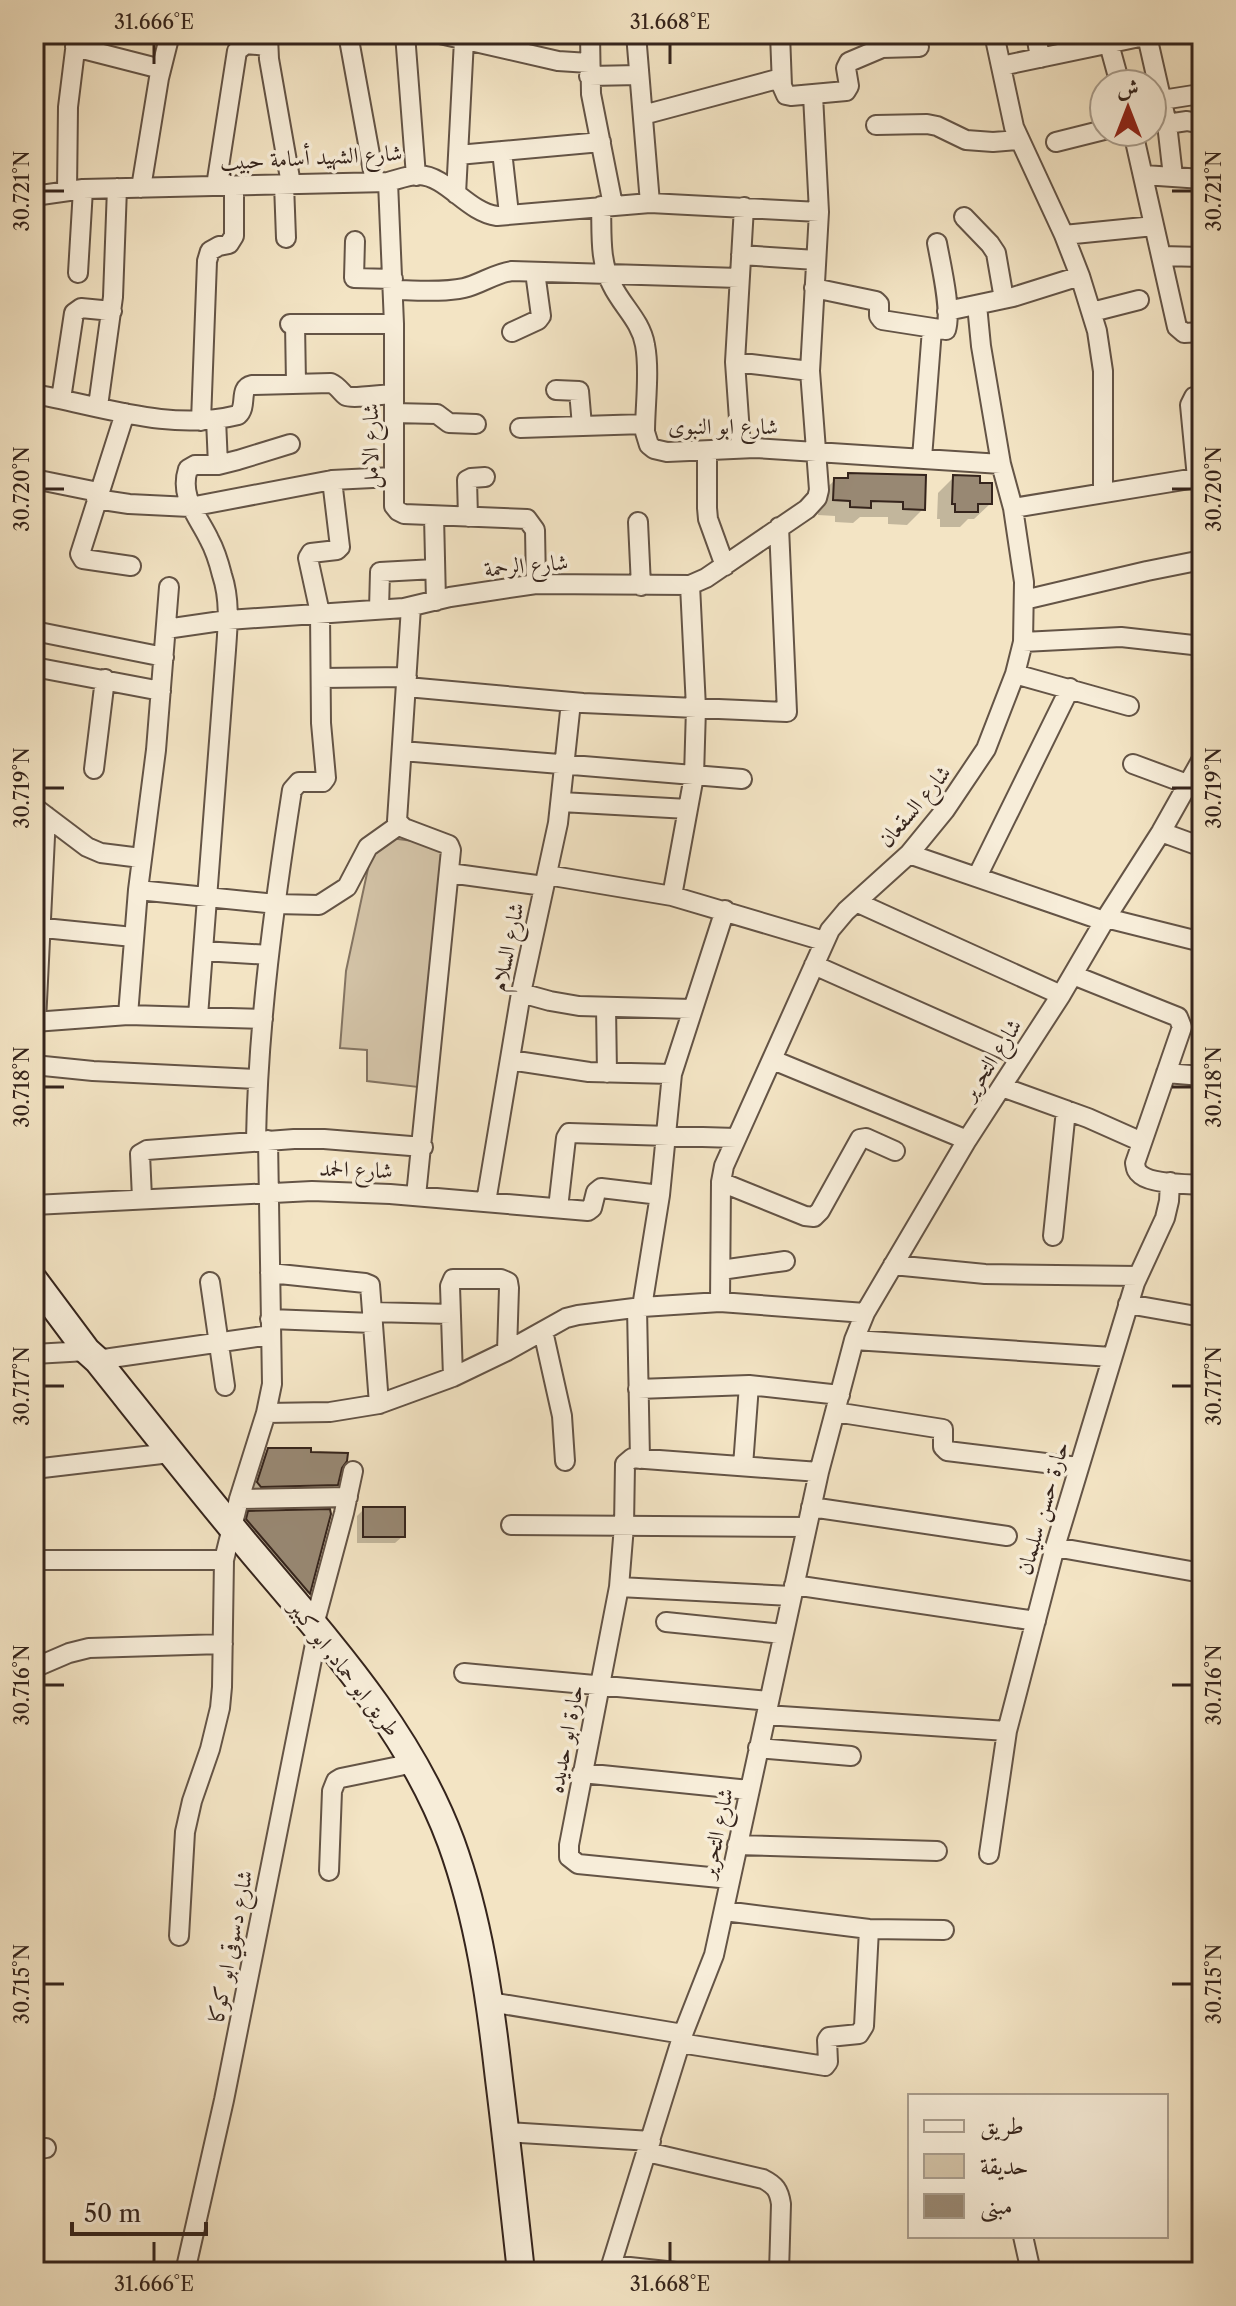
<svg xmlns="http://www.w3.org/2000/svg" width="1236" height="2306" font-family="'Libre Caslon Text',Amiri,serif">
	<style>
		.green { fill: #d3c3a7; stroke: #847462; stroke-width: 2 }
		.shadow { fill: #0003 }
		.building { fill: #988873; stroke: #35241c; stroke-width: 2 }
		.lines { fill: none; stroke-linecap: round; stroke-linejoin: round }
		.minor-casing { stroke: #645446; stroke-width: 22 }
		.secondary-casing { stroke: #35241c; stroke-width: 30 }
		.minor { stroke: #f7edd9; stroke-width: 18 }
		.secondary { stroke: #f7edd9; stroke-width: 26 }
		.ticks { fill: none; stroke: #35241c; stroke-width: 3 }
		.labels { text-anchor: middle; stroke-width: 7; stroke-linejoin: round; paint-order: stroke }
		.street-label { font-size: 22px; fill: #35241c; stroke: #f7edd9 }
		.neatline { fill: none; stroke: #35241c; stroke-width: 3 }
		.ticks-label { font-size: 20px; text-anchor: middle; fill: #35241c }
	</style>
	<rect width="100%" height="100%" fill="#f3e4c4"/>
	<filter id="stains"><feTurbulence type="fractalNoise" baseFrequency=".0025" numOctaves="4"/><feColorMatrix values="0 0 0 0 .2 0 0 0 0 .09 0 0 0 0 .02 0 0 0 .5 -.17"/></filter>
	<radialGradient id="worn" r=".72"><stop offset=".6" stop-color="#630" stop-opacity="0"/><stop offset="1" stop-color="#630" stop-opacity=".3"/></radialGradient>
	<path class="green" d="M375,836L444,845L418,1087L367,1081V1050L340,1048L346,971Z"/>
	<path class="shadow" d="M849,475L923,509L907,525L888,524V517H860L853,523L835,522V516L818,515L819,495L835,480H844Z
		M954,477L978,485L990,504L974,519H968L960,527H940V519H937L938,493Z
		M268,1450L309,1454L340,1467L336,1484L325,1495L248,1493L258,1460Z
		M364,1509L403,1536L395,1543H357V1516Z
		M249,1513L329,1514L308,1593L293,1608L233,1529Z"/>
	<path class="building" d="M848,473L926,475L925,510L903,509V502L871,501V508L850,507V501L833,500L834,478H848Z
		M953,475L980,476V483H992V504H978V512H955V504H952Z
		M268,1448H311V1452L348,1453L347,1461L342,1468L338,1485L261,1487L257,1482Z
		M363,1507H405V1537H363Z
		M330,1509L331,1514L310,1594L246,1519L248,1511Z"/>
	<g class="lines">
		<defs>
			<path id="minor" d="M348,34L375,182
				M405,34L416,176
				M440,34L558,61L589,63
				M590,34L591,94L613,205
				M636,34L650,203
				M780,34L782,86L786,95L791,96L846,91L849,86L846,68L849,62L882,48L919,47
				M994,34L1014,127L1064,235L1080,276L1097,331L1103,371V493
				M1036,34L1040,58
				M1147,36L1167,124L1173,176
				M268,37L269,59L291,184
				M1109,44L1120,84
				M75,47L161,69
				M1001,66L1154,34
				M589,76L639,75
				M1162,100L1200,94
				M643,115L781,78
				M1167,124L1187,121L1202,124
				M876,125L927,124L937,126L966,140L993,142L1019,140
				M1133,132L1177,327L1184,333L1202,332
				M1056,142L1104,130
				M502,151L509,214
				M458,155L601,142
				M1144,175L1202,179
				M388,182L394,324V506L398,511L404,514L527,519L535,530L536,584
				M284,184L286,238
				M216,186L237,51L246,44L268,46
				M141,188L159,78L170,34
				M67,191L68,107L77,34
				M456,194L464,40
				M34,196L83,189L388,182C399,179 409,175 419,175C447,176 467,212 497,216L650,203L819,212
				M601,206C602,232 599,261 612,285C622,306 641,321 645,345C650,371 645,405 645,432L649,445L654,449L667,452L755,448L1001,464
				M964,217L990,244L996,253L1004,299
				M1064,235L1154,226
				M355,241L354,278L393,279
				M741,255L816,260
				M1161,256L1202,257
				M78,273L83,189
				M814,288L876,301L879,304V316L882,320L946,330C952,311 941,265 937,243
				M393,290C416,290 441,293 464,288C481,284 495,273 512,271L739,278
				M947,311L1013,297L1080,276
				M1092,312L1139,300
				M290,324H394
				M295,324L296,383
				M512,332L538,320L541,316L535,272
				M735,362L810,371
				M556,390L579,391L582,426
				M34,394C101,406 170,432 238,415C248,406 238,388 252,385L331,383C338,386 341,392 346,396C353,399 384,394 394,394
				M61,399L74,313L81,308L112,311
				M98,406L113,297L117,188
				M125,413L80,554L83,559L131,566
				M394,413L437,414L449,423L476,424
				M216,419L218,465
				M201,421L207,261L210,251L219,246L229,244L234,236V186
				M520,428L645,424
				M741,448L735,362L744,207
				M707,451V508L708,519L725,566
				M922,458L932,329
				M1197,478L1190,405L1194,397L1202,396
				M34,479L98,492
				M96,499L129,504L190,507L332,480L393,477
				M1013,508L1202,477
				M434,516L436,601
				M468,517L467,480L471,478L485,477
				M638,522L641,586
				M1024,600L1147,571L1202,560
				M411,607L397,821L404,828L449,845L451,850L416,1196
				M379,609L380,572L435,569
				M166,629L228,620L404,608L450,597L536,584L690,585L706,578L807,509L817,498L819,490L810,371L819,212L813,95
				M34,631L164,657
				M1023,642L1121,637L1202,646
				M34,667L161,691
				M1015,674L1129,706
				M321,678L407,677
				M407,687L583,703L787,712L779,527
				M402,751L742,779
				M1133,764L1187,784
				M94,769L105,679
				M561,802L688,809
				M34,807L87,847L101,853L141,858
				M1161,832L1202,847
				M909,854L1104,921
				M449,873L544,886
				M547,875L672,896L824,941
				M977,877L1070,688
				M138,890L276,904L319,905L347,887L368,847L399,825
				M672,896L694,776L696,708L690,585
				M856,902L1061,995
				M1106,918L1202,942
				M34,927L133,937
				M203,951L269,955
				M814,965L1021,1057
				M1073,975L1178,1017L1182,1027L1135,1163C1136,1169 1136,1171 1141,1175C1152,1184 1187,1184 1202,1185
				M521,993L550,1001L579,1006L692,1009
				M606,1007L607,1073
				M128,1015L138,890L156,750L169,587
				M198,1016L226,650C228,624 230,599 222,575C219,563 215,550 209,539C198,516 179,497 188,469L195,465H218L238,460L290,444
				M34,1022L128,1015L263,1019
				M36,1022L46,816
				M510,1060L589,1072L672,1074
				M773,1060L967,1140
				M34,1065L93,1071L257,1079
				M1166,1073L1202,1076
				M1002,1087L1088,1118L1142,1142
				M256,1140C258,1023 274,906 292,790L299,782H323L326,778L321,723L320,613L308,558L311,553L337,550L340,547L332,480
				M721,1182L805,1216L814,1217L820,1211L860,1139L866,1138L895,1151
				M142,1198L140,1154L147,1150L294,1139H324L423,1147
				M486,1202L521,993L558,823L571,702
				M34,1205L312,1191L390,1194L588,1211L592,1208L596,1192L601,1188L660,1195
				M558,1208L566,1138L569,1133L736,1138
				M1053,1236L1066,1110
				M893,1265L985,1274L1138,1276
				M721,1270L785,1261
				M270,1273L365,1283L370,1285L379,1404
				M210,1282L225,1386
				M720,1302L721,1182L724,1166L830,930L846,911L909,854L945,810L986,749L1015,674L1023,642L1024,582L1013,508L1001,464L981,346L977,305
				M1128,1304L1202,1317
				M642,1307L660,1195L672,1074L725,910
				M637,1308L640,1459
				M372,1312L451,1314
				M270,1319L373,1323
				M543,1331L562,1416L565,1461
				M854,1340L1112,1357
				M34,1354L87,1351
				M97,1360L271,1335
				M453,1377L450,1286L453,1279H501L508,1282L509,1288L507,1351
				M638,1389L749,1385L840,1395
				M835,1412L943,1429V1447L947,1451L1078,1467
				M266,1413L330,1412L379,1404L453,1377L507,1351L566,1318L578,1315L642,1307L720,1302L865,1313
				M743,1466L749,1385
				M34,1469L170,1453
				M239,1499L348,1497
				M811,1507L1007,1536
				M511,1525L806,1527
				M1055,1547L1202,1573
				M34,1560H224
				M794,1585L1036,1621
				M619,1587L791,1596
				M666,1622L783,1634
				M314,1625L344,1513L353,1471
				M34,1668L69,1653L89,1648L223,1644
				M464,1673L769,1701
				M766,1715L1007,1731
				M758,1748L851,1756
				M582,1773L749,1790
				M737,1845L937,1851
				M989,1854L1007,1731L1055,1547L1135,1283L1165,1218L1169,1201L1170,1182
				M329,1871L332,1791L336,1781L341,1778L414,1763
				M730,1879L578,1864L569,1857V1845L619,1587L624,1526L625,1464L632,1458L819,1472
				M724,1911L869,1929L944,1930
				M179,1936L185,1832L192,1801L210,1749L220,1708L222,1687L224,1560L239,1499L266,1413L272,1384L268,1140
				M490,2002L683,2034
				M680,2043L825,2066L828,2062L827,2040L829,2037L859,2034L864,2026L869,1929
				M506,2132L651,2141
				M34,2150L46,2148
				M647,2152L763,2179C775,2185 779,2190 781,2204L779,2272
				M1023,2236L1031,2272
				M611,2265L676,2272
				M185,2272L224,2100L318,1629
				M609,2272L683,2034L714,1955L819,1472L854,1340L865,1313L967,1140L1061,995L1106,918L1161,832L1202,759"/>
			<path id="secondary" d="M34,1280L87,1351L97,1360C149,1425 200,1490 254,1554C329,1643 410,1731 451,1842C479,1919 490,1999 499,2079C507,2143 514,2208 521,2272"/>
		</defs>
		<use href="#minor" class="minor-casing"/>
		<use href="#secondary" class="secondary-casing"/>
		<use href="#minor" class="minor"/>
		<use href="#secondary" class="secondary"/>
	</g>
	<path class="ticks" d="M154,44V64M670,44V64M44,191H64M1172,191H1192M44,489H64M1172,489H1192M44,788H64M1172,788H1192M44,1087H64M1172,1087H1192M44,1386H64M1172,1386H1192M44,1685H64M1172,1685H1192M44,1984H64M1172,1984H1192M154,2242V2262M670,2242V2262"/>
	<g class="labels">
		<g class="street-label">
			<text transform="translate(311 157) rotate(-3)" y="8">شارع الشهيد أسامة حبيب</text>
			<text x="723" y="434">شارع ابو النبوى</text>
			<text transform="translate(370 446) rotate(-90)" y="8">شارع الامل</text>
			<text transform="translate(526 565) rotate(-5)" y="8">شارع الرحمة</text>
			<text transform="translate(914 806) rotate(-50)" y="8">شارع السقعان</text>
			<text transform="translate(507 947) rotate(-78)" y="8">شارع السلام</text>
			<text transform="translate(991 1059) rotate(-57)" y="8">شارع التحرير</text>
			<text transform="translate(356 1169) rotate(2)" y="8">شارع الحمد</text>
			<text transform="translate(1042 1508) rotate(-74)" y="8">حارة حسن سليمان</text>
			<text transform="translate(345 1668) rotate(52)" y="8">طريق ابو حماد, ابو كبير</text>
			<text transform="translate(565 1739) rotate(-79)" y="8">حارة ابو حديده</text>
			<text transform="translate(716 1833) rotate(-78)" y="8">شارع التحرير</text>
			<text transform="translate(230 1946) rotate(-79)" y="8">شارع دسوقي ابو كوكا</text>
		</g>
	</g>
	<rect width="1236" height="2306" fill="none" stroke="#f3e4c4" stroke-width="88"/>
	<rect x="908" y="2094" width="260" height="144" fill="#f7edd9" stroke="#a99d8d" stroke-width="2"/>
	<rect x="924" y="2120" width="40" height="12" fill="#f7edd9" stroke="#a99d8d" stroke-width="2"/>
	<text x="980" y="2134" font-size="24" fill="#35241c">طريق</text>
	<rect x="924" y="2154" width="40" height="24" fill="#d3c3a7" stroke="#a99d8d" stroke-width="2"/>
	<text x="980" y="2174" font-size="24" fill="#35241c">حديقة</text>
	<rect x="924" y="2194" width="40" height="24" fill="#988873" stroke="#a99d8d" stroke-width="2"/>
	<text x="980" y="2214" font-size="24" fill="#35241c">مبنى</text>
	<g transform="translate(1128 108)"><circle r="38" fill="#f7edd9" stroke="#a99d8d" stroke-width="2"/>
	<path d="M0-6L14 30L0 20L-14 30Z" fill="#8f2418"/>
	<text y="-12" font-size="22" font-weight="bold" text-anchor="middle" fill="#35241c">ش</text>
	</g>
	<path d="M72 2222v12h134v-12" fill="none" stroke="#35241c" stroke-width="4"/>
	<text x="84" y="2222" font-size="24" fill="#35241c" stroke="#f7edd9" stroke-width="6" paint-order="stroke">50 m</text>
	<rect x="44" y="44" width="1148" height="2218" class="neatline"/>
	<g class="ticks-label">
		<text x="154" y="29">31.666°E</text>
		<text x="670" y="29">31.668°E</text>
		<text transform="translate(22 191) rotate(-90)" y="7">30.721°N</text>
		<text transform="translate(1214 191) rotate(-90)" y="7">30.721°N</text>
		<text transform="translate(22 489) rotate(-90)" y="7">30.720°N</text>
		<text transform="translate(1214 489) rotate(-90)" y="7">30.720°N</text>
		<text transform="translate(22 788) rotate(-90)" y="7">30.719°N</text>
		<text transform="translate(1214 788) rotate(-90)" y="7">30.719°N</text>
		<text transform="translate(22 1087) rotate(-90)" y="7">30.718°N</text>
		<text transform="translate(1214 1087) rotate(-90)" y="7">30.718°N</text>
		<text transform="translate(22 1386) rotate(-90)" y="7">30.717°N</text>
		<text transform="translate(1214 1386) rotate(-90)" y="7">30.717°N</text>
		<text transform="translate(22 1685) rotate(-90)" y="7">30.716°N</text>
		<text transform="translate(1214 1685) rotate(-90)" y="7">30.716°N</text>
		<text transform="translate(22 1984) rotate(-90)" y="7">30.715°N</text>
		<text transform="translate(1214 1984) rotate(-90)" y="7">30.715°N</text>
		<text x="154" y="2291">31.666°E</text>
		<text x="670" y="2291">31.668°E</text>
	</g>
	<rect width="100%" height="100%" filter="url(#stains)"/>
	<rect width="100%" height="100%" fill="url(#worn)"/>
</svg>
